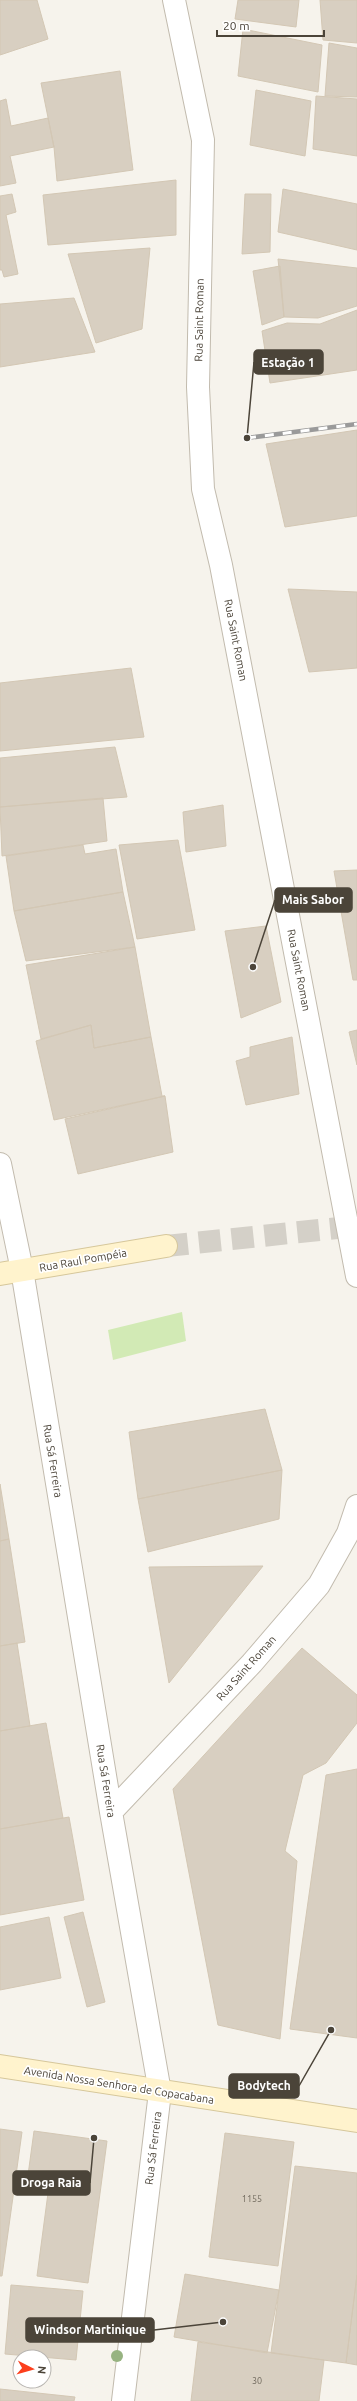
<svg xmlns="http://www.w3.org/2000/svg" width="357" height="2401" font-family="Ubuntu,sans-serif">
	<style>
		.green { fill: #d2eab5 }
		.building { fill: #d8cfc1; stroke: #d3c7b4 }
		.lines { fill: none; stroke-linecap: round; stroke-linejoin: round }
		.secondary-tunnel { stroke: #d4d0c8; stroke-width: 22; stroke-dasharray: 22 11; stroke-linecap: butt }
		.street-casing { stroke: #c2bbae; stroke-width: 24 }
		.secondary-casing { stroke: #d6c79b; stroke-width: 24 }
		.street { stroke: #fff; stroke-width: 22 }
		.secondary { stroke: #fff3cd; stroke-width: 22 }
		.rail-casing { stroke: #9a9a9a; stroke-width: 4.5 }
		.rail { stroke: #fff; stroke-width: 3; stroke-dasharray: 9; stroke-linecap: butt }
		.tree { fill: #97b381 }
		.labels { text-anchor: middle; stroke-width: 3.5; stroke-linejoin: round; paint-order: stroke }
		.number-label { font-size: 9px; fill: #6e675b }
		.street-label { font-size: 11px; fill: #4b4439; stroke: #fff }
		.leader { fill: none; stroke: #4b4439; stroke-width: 1.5 }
		.callout-dot { fill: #4b4439; stroke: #fff; stroke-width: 1.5 }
		.callout { fill: #4b4439; stroke: #4b4439; stroke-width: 1.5 }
		.callout-label { font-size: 12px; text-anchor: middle; font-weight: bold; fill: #fff }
	</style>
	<rect width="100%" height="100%" fill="#f6f3ec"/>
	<path class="green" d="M182,1312L186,1341L113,1360L108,1330Z"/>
	<path class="building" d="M0,0H37L48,39L0,55Z
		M238,0H299L296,27L235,19Z
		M320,0H357V43L323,40Z
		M243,29L322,45L318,92L238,76Z
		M329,43L357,48V97L325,96Z
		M120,71L133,170L57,181L54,147L41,83Z
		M256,90L311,101L305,156L250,145Z
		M316,96L357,99V156L313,149Z
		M6,99L11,126L48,118L54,147L10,156L16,183L0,186V101Z
		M176,180V235L48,245L43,195Z
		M283,189L357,204V250L278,232Z
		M12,194L16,212L6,215L18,274L4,277L2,270H0V196Z
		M245,194H271L270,252L242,254Z
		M150,248L142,329L96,343L68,254Z
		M278,259L357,268V306L318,318L284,317Z
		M280,266L284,317L262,325L253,271Z
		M74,298L95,352L0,367V304Z
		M357,310V370L270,383L262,331L287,323L320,324Z
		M357,430V516L285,527L266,444Z
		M288,589L357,592V668L309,672Z
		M131,668L144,737L0,751V683Z
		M115,747L127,797L0,807V758Z
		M103,798L107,841L2,856L0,807Z
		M223,805L226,846L186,852L183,812Z
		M178,840L195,930L137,939L119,845Z
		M83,845L85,854L116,849L123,892L14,911L6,856Z
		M357,870V980H353L334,871Z
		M123,892L135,947L26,961L14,911Z
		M266,926L281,1002L241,1018L225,931Z
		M135,947L151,1037L94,1048L91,1025L41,1039L26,965Z
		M91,1025L94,1048L151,1037L162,1096H165L54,1120L36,1041Z
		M357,1030V1065L349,1032Z
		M292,1037L299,1094L246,1105L236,1061L250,1057V1047Z
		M165,1096L173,1152L78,1174L65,1119Z
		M265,1409L282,1470L138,1499L129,1432Z
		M282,1470L279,1519L148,1552L138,1499Z
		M0,1484L9,1539L0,1541Z
		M9,1539L25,1642L0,1646V1541Z
		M263,1566L169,1683L149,1567Z
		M17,1643L30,1726L0,1731V1646Z
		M302,1648L357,1695V1723L326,1763L303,1775L285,1851L297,1861L280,2039L218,2025L173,1789Z
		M46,1723L63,1818L0,1829V1731Z
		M357,1769V2038L290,2029L326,1775Z
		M69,1817L84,1900L0,1915V1829Z
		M83,1912L105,2002L87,2007L64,1917Z
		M49,1917L61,1978L0,1990V1927Z
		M0,2129L22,2132L2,2276H0Z
		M34,2131L107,2141L88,2283L37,2276L50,2178L28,2175Z
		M225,2133L294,2142L278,2266L209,2257Z
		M295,2166L357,2173V2275L346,2363L271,2353Z
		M185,2274L279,2290L267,2353L174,2337Z
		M357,2275V2365L346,2363Z
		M11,2285L83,2291L76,2360L5,2354Z
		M198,2342L324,2360L319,2401H191Z
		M0,2389L75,2397L74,2401H0Z"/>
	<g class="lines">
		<path class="secondary-tunnel" d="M166,1246L357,1226"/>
		<defs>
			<path id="street" d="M174,0L203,140L198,387L203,489L221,565L357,1276
				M0,1164L22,1270L111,1812L160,2092L123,2401
				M111,1812L252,1663L319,1585L348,1533L357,1506"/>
			<path id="secondary" d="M0,1274L166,1246
				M0,2066L357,2121"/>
		</defs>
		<use href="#street" class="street-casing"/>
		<use href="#secondary" class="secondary-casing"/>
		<use href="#street" class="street"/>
		<use href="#secondary" class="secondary"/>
		<defs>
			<path id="rail" d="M247,438L357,424"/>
		</defs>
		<use href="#rail" class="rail-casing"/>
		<use href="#rail" class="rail"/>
	</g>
	<circle class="tree" cx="117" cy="2356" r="6"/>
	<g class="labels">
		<g class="number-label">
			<text x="252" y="2202">1155</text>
			<text x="257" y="2384">30</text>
		</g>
		<g class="street-label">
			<text transform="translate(199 320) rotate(-89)" y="4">Rua Saint Roman</text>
			<text transform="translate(236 640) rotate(79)" y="4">Rua Saint Roman</text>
			<text transform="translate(299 970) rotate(79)" y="4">Rua Saint Roman</text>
			<text transform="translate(83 1260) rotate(-10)" y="4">Rua Raul Pompéia</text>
			<text transform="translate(53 1461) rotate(81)" y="4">Rua Sá Ferreira</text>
			<text transform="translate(246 1668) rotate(-48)" y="4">Rua Saint Roman</text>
			<text transform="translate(106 1781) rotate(81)" y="4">Rua Sá Ferreira</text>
			<text transform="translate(119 2085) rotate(9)" y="4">Avenida Nossa Senhora de Copacabana</text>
			<text transform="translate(153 2148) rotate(-83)" y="4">Rua Sá Ferreira</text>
		</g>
	</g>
	<path class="leader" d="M247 438L254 362M253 967L275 900M331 2030L299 2086M94 2138L90 2183M223 2322L154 2330"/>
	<g class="callout-dot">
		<circle cx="247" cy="438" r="4"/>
		<circle cx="253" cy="967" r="4"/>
		<circle cx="331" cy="2030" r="4"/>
		<circle cx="94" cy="2138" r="4"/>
		<circle cx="223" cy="2322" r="4"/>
	</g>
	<g class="callout">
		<rect x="254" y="350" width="69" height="24" rx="4"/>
		<rect x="275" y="888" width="77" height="24" rx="4"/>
		<rect x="229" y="2074" width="70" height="24" rx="4"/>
		<rect x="13" y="2171" width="77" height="24" rx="4"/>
		<rect x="26" y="2318" width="128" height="24" rx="4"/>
	</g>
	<g class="callout-label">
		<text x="288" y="367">Estação 1</text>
		<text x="313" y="904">Mais Sabor</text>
		<text x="264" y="2090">Bodytech</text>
		<text x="51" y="2187">Droga Raia</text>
		<text x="90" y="2334">Windsor Martinique</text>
	</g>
	<g transform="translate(32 2369) rotate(96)"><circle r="19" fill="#ffffff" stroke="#b7b4b0"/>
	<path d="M0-3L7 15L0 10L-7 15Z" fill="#fc3f1d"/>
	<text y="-6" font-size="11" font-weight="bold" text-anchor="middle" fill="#4b4439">N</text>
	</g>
	<path d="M217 30v6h107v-6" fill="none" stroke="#4b4439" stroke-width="2"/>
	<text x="223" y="30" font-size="12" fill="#4b4439" stroke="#ffffff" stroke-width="3" paint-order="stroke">20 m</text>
</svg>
